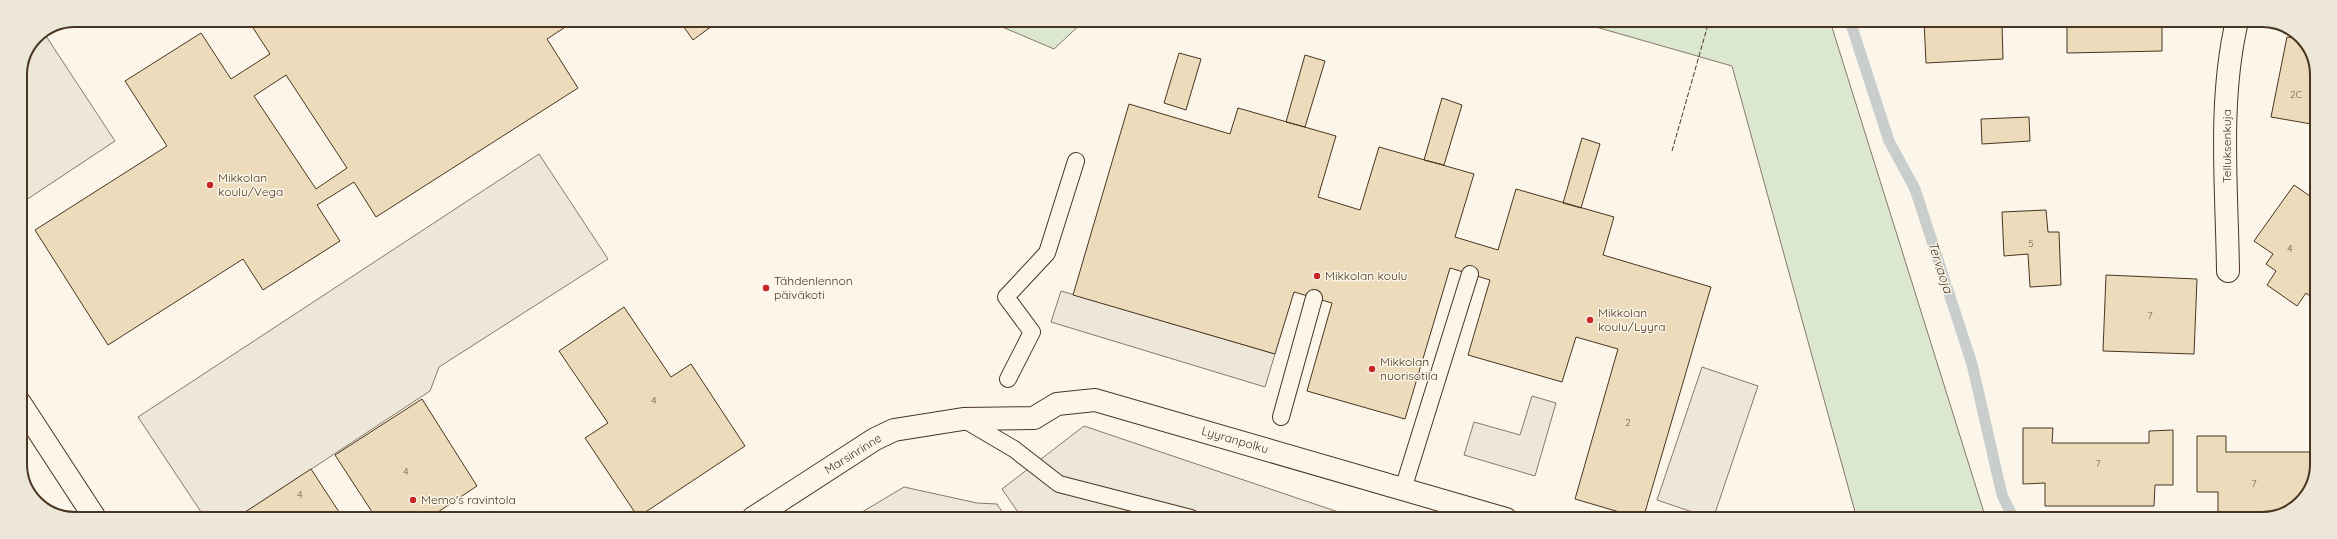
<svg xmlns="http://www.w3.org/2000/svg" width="2337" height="539" font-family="Quicksand,sans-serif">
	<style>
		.green { fill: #dce7d0; stroke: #887966 }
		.parking { fill: #ede7d9; stroke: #887966 }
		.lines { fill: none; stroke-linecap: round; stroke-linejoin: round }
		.stream { stroke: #c9cecd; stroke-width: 11 }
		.building { fill: #ecdcbc; stroke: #4a3520; fill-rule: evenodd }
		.lane-casing { stroke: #4a3520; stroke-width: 18 }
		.street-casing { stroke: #4a3520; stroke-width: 24 }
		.secondary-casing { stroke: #4a3520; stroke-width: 24 }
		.lane { stroke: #fbf6e9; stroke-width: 16 }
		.street { stroke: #fbf6e9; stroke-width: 22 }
		.secondary { stroke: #fbf6e9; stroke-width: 22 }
		.fence { stroke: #4a3520; stroke-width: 1; stroke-dasharray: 5 2; stroke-linecap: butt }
		.poi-dot { fill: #c62828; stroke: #fbf6e9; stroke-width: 1.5 }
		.labels { text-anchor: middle; stroke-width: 3; stroke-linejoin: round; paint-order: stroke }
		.number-label { font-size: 10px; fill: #725f47 }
		.street-label { font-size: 12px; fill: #4a3520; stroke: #fbf6e9 }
		.poi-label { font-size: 12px; fill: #4a3520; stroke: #fbf6e9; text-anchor: start }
		.water-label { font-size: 13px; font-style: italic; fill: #4a3520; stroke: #fbf6e9 }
		.rim { fill: none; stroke: #4a3520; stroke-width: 2 }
	</style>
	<rect width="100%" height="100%" fill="#fbf6e9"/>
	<path class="green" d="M998,20L1084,21L1054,49L1000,26Z
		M1575,21H1830L1986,519H1857L1732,66Z"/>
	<path class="parking" d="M44,33L115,141L20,204V75L36,36Z
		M539,154L608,259L439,367L430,391L237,518H205L138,417Z
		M1061,291L1275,354L1265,387L1051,322Z
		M1702,367L1758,386L1713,519L1657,500Z
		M1532,396L1556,403L1535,476L1464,455L1474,422L1520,435Z
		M1084,426L1359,519L1022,518L1002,489Z
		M904,487L977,503L997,504L1006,518H852Z"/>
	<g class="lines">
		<path class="stream" d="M1850,21L1889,141L1915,189L1972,364L2002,495L2014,519"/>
	</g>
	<path class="building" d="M248,20H576L547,39L578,88L376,217L354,182L317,205L340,241L263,290L243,259L108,345L35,230L167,146L125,81L201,33L231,79L270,54ZM286,75L347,168L316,189L254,96Z
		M679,20H720L693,40Z
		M1924,21H2012V23L2002,24L2003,59L1926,63Z
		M2067,21H2162V51L2067,53Z
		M2287,37L2304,40L2317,72V125L2271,117Z
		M1179,53L1201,59L1186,110L1164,103Z
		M1305,55L1325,61L1305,127L1286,122Z
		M1442,98L1462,105L1444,165L1424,160Z
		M1129,104L1230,134L1238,108L1336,136L1318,197L1360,210L1379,147L1474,174L1455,237L1498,250L1516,189L1614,217L1603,255L1711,287L1643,519L1575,499L1618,349L1576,337L1562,382L1468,355L1490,280L1450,268L1405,419L1307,391L1332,303L1294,292L1275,354L1073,295Z
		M2029,117L2030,141L1982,144L1981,119Z
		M1582,138L1600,144L1581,208L1563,203Z
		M2294,185L2317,201L2315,214L2317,216L2316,301L2306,293L2297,306L2267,285L2276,271L2266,264L2273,254L2254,241Z
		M2046,210L2048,232H2059L2061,285L2030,287L2028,254L2004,256L2002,212Z
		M2106,275L2197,279L2194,354L2103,351Z
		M624,307L671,377L691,364L745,446L638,517L585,438L608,423L559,351Z
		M422,399L477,486L429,518H376L335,455Z
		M2023,428H2053L2052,443H2149V431L2173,430V485H2155L2154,506H2045V483L2023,484Z
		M2197,436H2226V452H2316V475L2298,505L2273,515H2218V492H2197Z
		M311,469L343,518H236Z
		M496,511L500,518H485Z"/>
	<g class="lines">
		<defs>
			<path id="lane" d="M1008,379L1032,332L1006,297L1047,253L1076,161
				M1281,417L1314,298
				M963,419L1014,449L1059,484L1191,518
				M1403,489L1470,274"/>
			<path id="street" d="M2228,271C2227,189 2218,102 2237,21
				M753,518L875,439L894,430L963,419L1034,418L1057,404L1095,400L1506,519"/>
			<path id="secondary" d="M20,403L95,518"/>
		</defs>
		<use href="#lane" class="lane-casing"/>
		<use href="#street" class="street-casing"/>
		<use href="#secondary" class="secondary-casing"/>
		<use href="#lane" class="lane"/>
		<use href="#street" class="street"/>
		<use href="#secondary" class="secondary"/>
		<path class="fence" d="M1672,151L1709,21"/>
	</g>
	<g class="poi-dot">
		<circle cx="210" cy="185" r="4"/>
		<circle cx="1317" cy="276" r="4"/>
		<circle cx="766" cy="288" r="4"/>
		<circle cx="1590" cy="320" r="4"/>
		<circle cx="1372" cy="369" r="4"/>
		<circle cx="413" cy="500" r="4"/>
	</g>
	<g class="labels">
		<g class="number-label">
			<text x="2296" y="98">2C</text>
			<text x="2031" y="247">5</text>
			<text x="2290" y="252">4</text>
			<text x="2150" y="319">7</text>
			<text x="654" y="404">4</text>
			<text x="1628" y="426">2</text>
			<text x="2098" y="467">7</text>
			<text x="406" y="475">4</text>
			<text x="2254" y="487">7</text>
			<text x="300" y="498">4</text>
		</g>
		<g class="street-label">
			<text transform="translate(2227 146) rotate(-90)" y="4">Telluksenkuja</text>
			<text transform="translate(1235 440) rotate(16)" y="4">Lyyranpolku</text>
			<text transform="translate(853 454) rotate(-32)" y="4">Marsinrinne</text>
		</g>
		<g class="poi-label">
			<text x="218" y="182">Mikkolan<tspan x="218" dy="14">koulu/Vega</tspan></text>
			<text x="1325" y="280">Mikkolan koulu</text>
			<text x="774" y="285">Tähdenlennon<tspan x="774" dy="14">päiväkoti</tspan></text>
			<text x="1598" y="317">Mikkolan<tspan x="1598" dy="14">koulu/Lyyra</tspan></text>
			<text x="1380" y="366">Mikkolan<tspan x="1380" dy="14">nuorisotila</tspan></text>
			<text x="421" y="504">Memo's ravintola</text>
		</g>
		<g class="water-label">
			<text transform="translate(1941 267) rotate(72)" y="5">Tervaoja</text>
		</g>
	</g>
	<path d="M0 0H2337V539H0ZM75 27H2262A48 48 0 0 1 2310 75V464A48 48 0 0 1 2262 512H75A48 48 0 0 1 27 464V75A48 48 0 0 1 75 27Z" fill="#ede7d9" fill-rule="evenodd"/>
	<path class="rim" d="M75 27H2262A48 48 0 0 1 2310 75V464A48 48 0 0 1 2262 512H75A48 48 0 0 1 27 464V75A48 48 0 0 1 75 27Z"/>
</svg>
